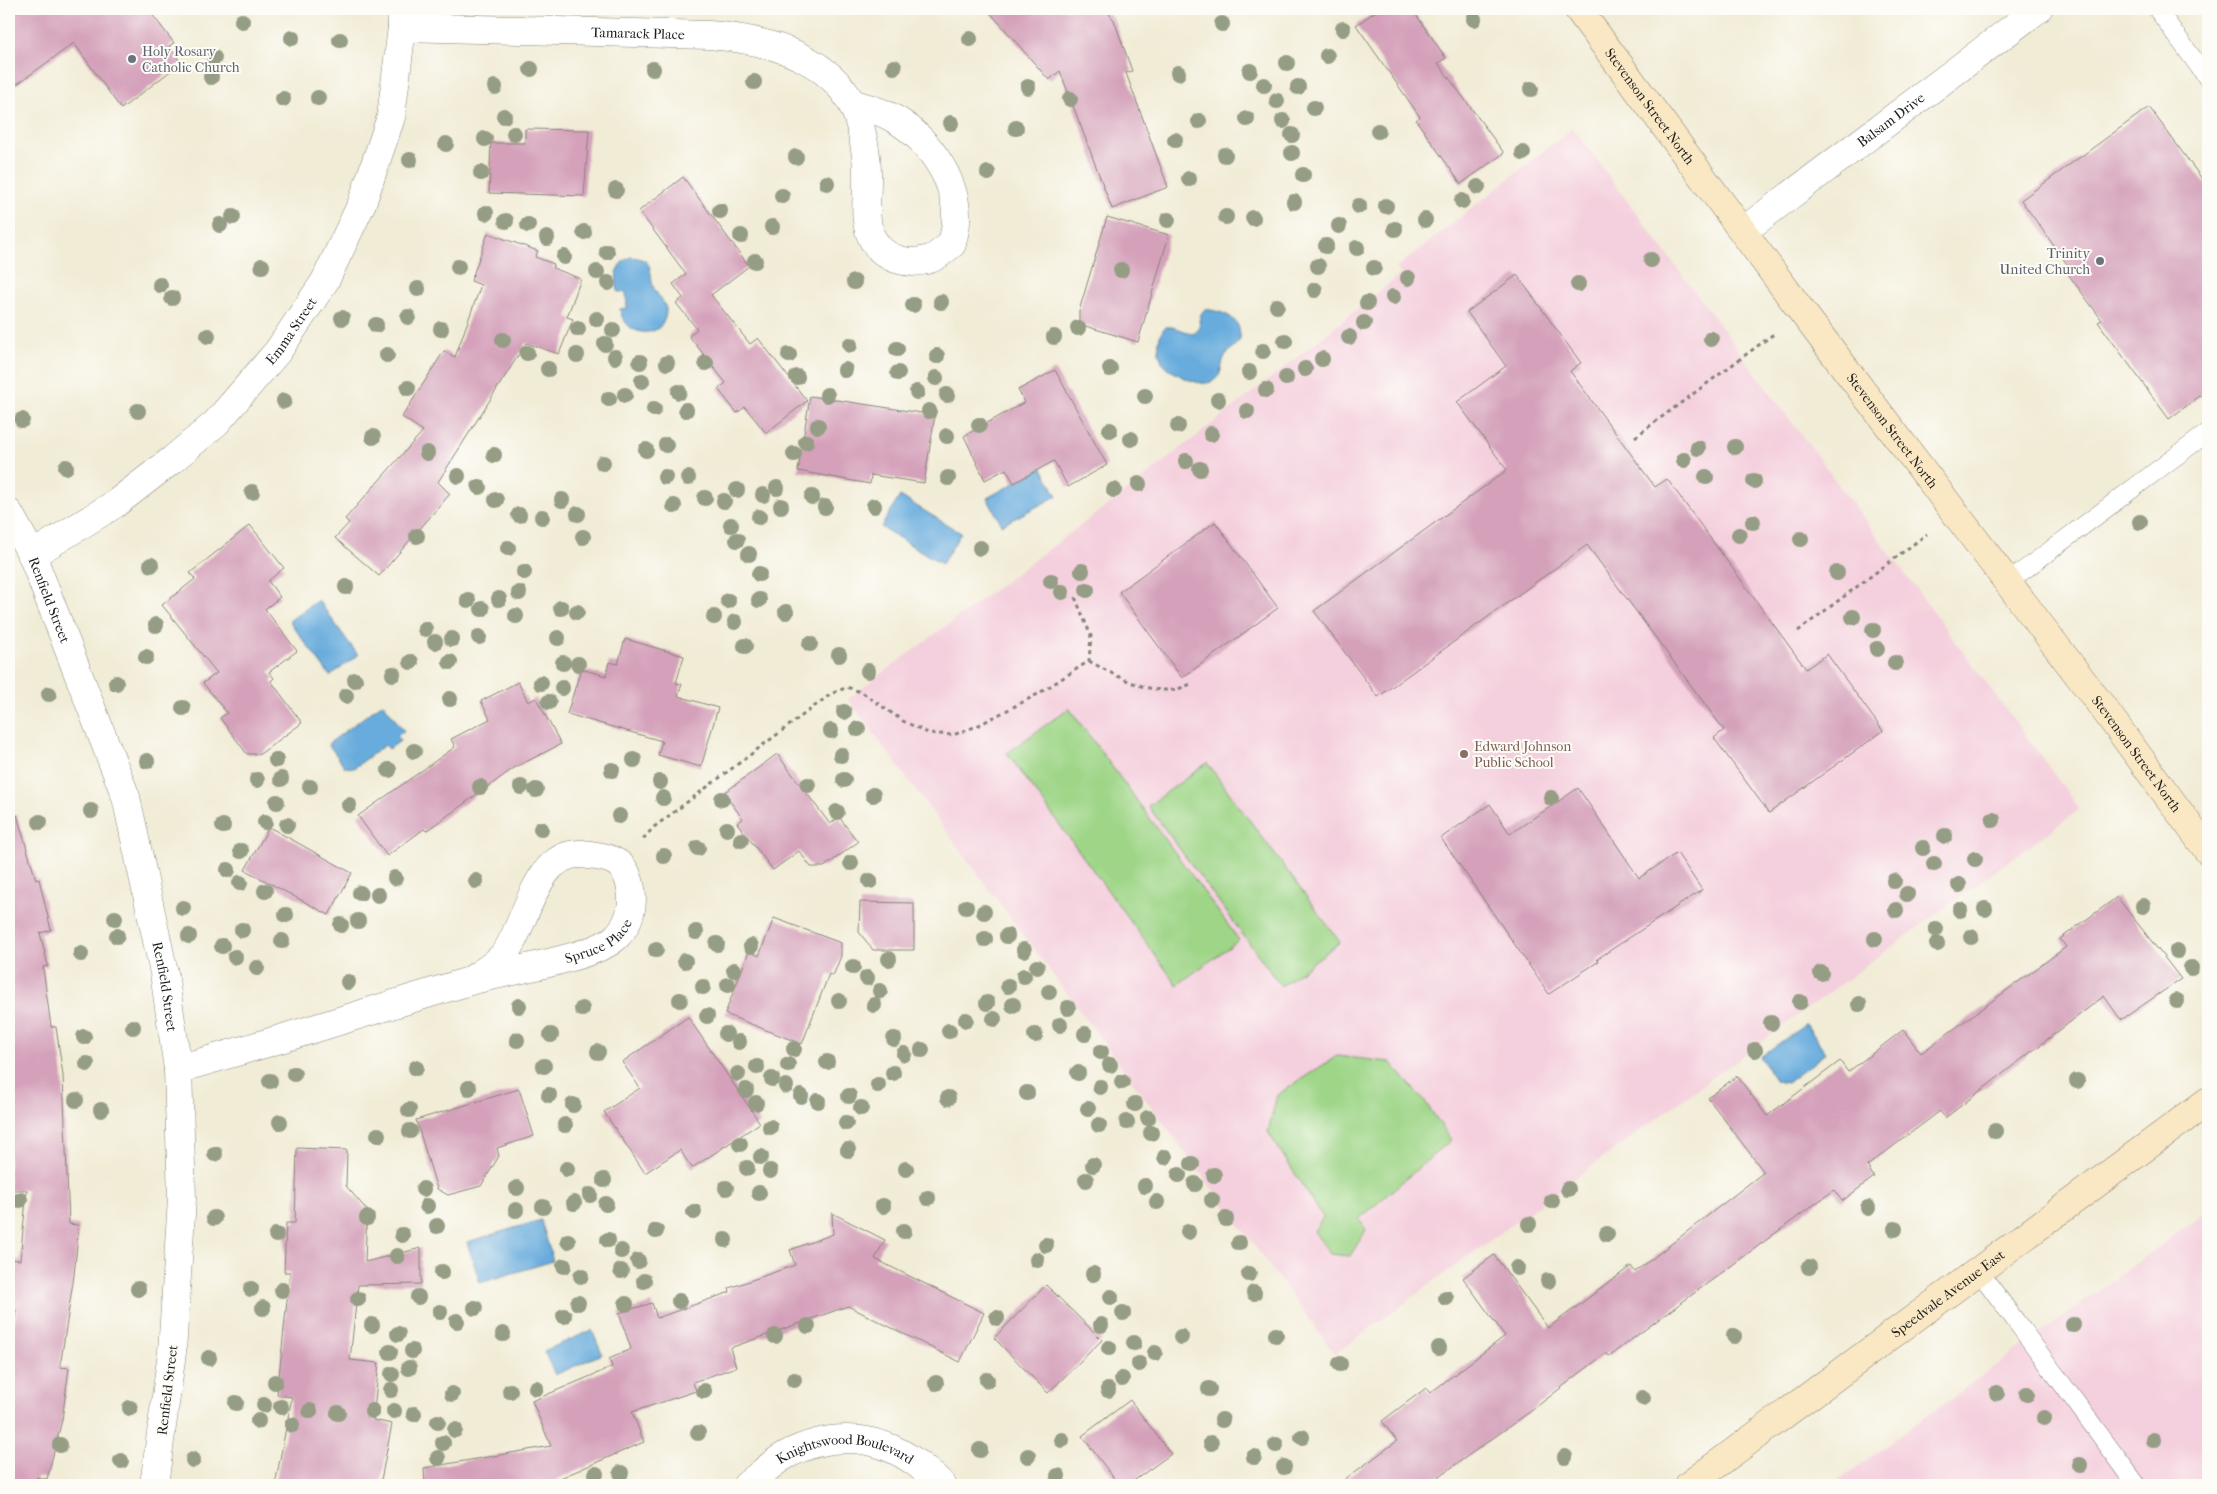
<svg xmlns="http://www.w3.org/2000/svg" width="2217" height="1494" font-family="'IM FELL French Canon',serif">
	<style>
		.built { fill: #f4cfdd }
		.green { fill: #9ed587; stroke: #5d7852 }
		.water { fill: #67acdd; stroke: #42647c }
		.building { fill: #d4a0ba }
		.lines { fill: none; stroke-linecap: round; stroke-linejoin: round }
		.service-casing { stroke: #868479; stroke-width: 19 }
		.minor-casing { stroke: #868479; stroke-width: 29 }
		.secondary-casing { stroke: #868479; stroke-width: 29 }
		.path { stroke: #868479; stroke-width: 3; stroke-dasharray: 4 4; stroke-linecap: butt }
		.service { stroke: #fff; stroke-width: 18 }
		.minor { stroke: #fff; stroke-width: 28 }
		.secondary { stroke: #fae7c3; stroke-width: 28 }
		.tree { fill: #959d84 }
		.worship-dot { fill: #6b7280; stroke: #fdfcf7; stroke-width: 2 }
		.education-dot { fill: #8d6e63; stroke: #fdfcf7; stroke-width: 2 }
		.labels { text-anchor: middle; stroke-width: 4; stroke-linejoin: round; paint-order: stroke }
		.street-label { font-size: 14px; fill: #1c1c1c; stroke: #fdfcf7 }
		.worship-label { font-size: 14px; fill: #5b616d; stroke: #fdfcf7; text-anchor: start }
		.education-label { font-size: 14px; fill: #785e54; stroke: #fdfcf7; text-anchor: start }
	</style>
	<rect width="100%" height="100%" fill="#fdfcf7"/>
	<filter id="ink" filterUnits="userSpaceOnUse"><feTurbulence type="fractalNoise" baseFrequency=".02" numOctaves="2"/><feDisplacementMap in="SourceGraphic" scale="10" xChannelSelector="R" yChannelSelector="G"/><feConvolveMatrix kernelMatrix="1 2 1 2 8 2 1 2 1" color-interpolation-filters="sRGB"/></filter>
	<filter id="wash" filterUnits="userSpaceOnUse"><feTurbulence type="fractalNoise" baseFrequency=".0096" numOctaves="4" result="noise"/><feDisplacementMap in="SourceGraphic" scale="20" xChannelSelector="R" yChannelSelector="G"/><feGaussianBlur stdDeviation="1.12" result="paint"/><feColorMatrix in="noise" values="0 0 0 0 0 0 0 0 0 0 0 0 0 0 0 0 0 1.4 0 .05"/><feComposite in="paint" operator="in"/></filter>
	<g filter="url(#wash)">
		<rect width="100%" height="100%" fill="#f1ecd6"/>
		<path class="built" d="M1573,128L2080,809L1335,1354L848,699L1120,496L1294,360L1401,274L1396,268Z
			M2208,1211V1485H1832Z"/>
		<path class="green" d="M1069,708L1239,940L1177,985L1007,753Z
			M1207,763L1340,942L1281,986L1148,806Z
			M1337,1056L1390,1062L1426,1103L1451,1140L1359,1219L1366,1230L1350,1256L1330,1254L1314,1231L1323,1217L1268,1132L1277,1095Z"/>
		<path class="water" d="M631,257C651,259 650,266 652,282C653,293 665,300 666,309C667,341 624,339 620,309L627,308L626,292H618C615,277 614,264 631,257Z
			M1205,309C1224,312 1242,317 1240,340C1235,346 1227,352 1224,358C1222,362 1222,368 1220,373C1209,396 1177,374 1164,366C1157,352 1156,339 1165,327H1172L1194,334L1200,327C1198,319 1200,314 1205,309Z
			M1042,468L1057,496L1002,525L987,498Z
			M900,496L961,533L942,564L881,527Z
			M318,600L358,655L330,676L289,621Z
			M383,703L404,731L397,736L400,741L389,749L385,745L354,768L345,767L328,744Z
			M1806,1024L1826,1053L1787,1083L1776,1081L1760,1057Z
			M541,1220L553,1261L480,1283L467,1242Z
			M592,1330L602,1354L555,1375L544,1351Z"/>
		<g id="blocks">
			<path class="building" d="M9,9H148L174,43L169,46L181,63L121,109L74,43L9,90Z
				M987,9H1105L1114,20L1132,71L1126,73L1168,187L1112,209L1060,71L1049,80Z
				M1379,9H1412L1446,58L1438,63L1504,153L1461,184L1416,120L1420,117L1356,25Z
				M2149,107L2208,187V390L2169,419L2098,322L2102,320L2068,274L2072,271L2021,200Z
				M525,129L589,130L584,196L489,193L491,143H525Z
				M683,177L749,266L711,295L750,344L758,338L807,401L766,433L745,407L737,413L718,389L726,383L689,336L697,329L676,303L683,298L673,284L686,274L639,211Z
				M1107,217L1169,235L1138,342L1079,324V311Z
				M488,233L538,251L535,257L554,264L553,268L581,279L567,317L573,319L559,354L526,343L438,482L450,494L379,576L335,538L349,523L345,519L423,431L402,417L444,351L455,357L481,285L471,281Z
				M1517,275L1581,363L1570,371L1655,487L1667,479L1806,669L1827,654L1883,731L1769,813L1714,738L1724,730L1587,545L1378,697L1314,611L1507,470L1457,402L1506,366L1467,312Z
				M1055,370L1107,465L1068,487L1054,461L1014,483L1006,469L985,480L964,436L1025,402L1018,390Z
				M810,396L935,415L924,483L871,475L870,484L798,471Z
				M1215,522L1278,608L1182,678L1119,592Z
				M250,525L284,568L268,581L280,597L265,609L297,651L269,672L274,678L271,681L302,723L260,754H247L220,718L227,713L203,683L217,673L162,605L195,579L190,573Z
				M625,639L684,656L676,683L682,684L678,696L718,708L701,767L658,755L662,741L567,714L581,669L606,676L609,662L618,664Z
				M518,682L528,702L536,698L561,744L514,768L426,831L424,829L387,856L358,816L455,747L451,739L490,719L481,701Z
				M777,754L830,824L839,817L858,842L824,867H811L799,851L773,870L737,823L743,819L724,793Z
				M1578,788L1639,878L1677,853L1702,890L1597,959L1599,961L1549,994L1441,838L1490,804L1510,834Z
				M17,815L36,880L39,879L51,930L40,933L48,966L43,967L51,1027H56L63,1075L69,1224L79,1225L74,1275L60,1367L69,1368L62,1420L47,1479L37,1477L35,1485H9V1362L16,1310L9,1309V1259L20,1260L27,1190H10L9,1171V816Z
				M269,827L352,873L329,915L245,870Z
				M2117,897L2181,979L2121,1020L2104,996L1945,1118L1940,1111L1867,1166L1874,1177L1842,1201L1834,1190L1609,1356L1606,1353L1531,1411L1427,1485H1337L1397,1441L1382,1421L1426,1388L1430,1393L1505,1336L1463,1278L1494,1255L1548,1328L1631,1266L1635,1272L1764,1172L1708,1098L1737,1076L1767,1116L1840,1061L1848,1072L1903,1030L1921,1053L2066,947L2060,939Z
				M860,902L914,903V950H873L859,932Z
				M774,918L841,943V956L833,976L829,974L802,1044L725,1014L749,951L759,956Z
				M688,1017L760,1123L692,1168L680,1150L645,1173L604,1112L640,1088L622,1062Z
				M519,1089L534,1136L497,1148L499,1156L481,1186L448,1195L437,1189L416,1120Z
				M297,1148L347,1150L346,1186L367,1210L365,1262L421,1248V1284L358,1285L350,1360L379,1363L373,1420L392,1424L380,1485H275L292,1397L277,1395L290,1272H284L286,1223H295Z
				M832,1213L885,1240L875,1259L984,1313L960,1362L848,1306L730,1348L736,1367L693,1382L696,1391L632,1412L644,1442L544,1485H425L424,1468L551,1446L532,1401L612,1367L609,1359L631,1349L619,1313L652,1303L657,1318L730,1292L729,1288L795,1265L790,1250L833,1234Z
				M1046,1285L1102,1340L1048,1393L994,1338Z
				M1130,1400L1171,1454L1128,1485H1119L1082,1436Z"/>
		</g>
	</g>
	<g filter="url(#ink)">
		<use href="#blocks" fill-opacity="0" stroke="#868479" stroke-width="1"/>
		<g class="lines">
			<defs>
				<path id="service" d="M2157,9L2208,79
					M2008,582L2207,433
					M1978,1270L2137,1485"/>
				<g id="minor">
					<path id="s1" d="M402,27L709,35C761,39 823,53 851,102C861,119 867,154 867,173C868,193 862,222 873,240C885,260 909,266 930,259C937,257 945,249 952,244C953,237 956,229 956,221C958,179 925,134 889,116C878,110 864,107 852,103"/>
					<path id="s2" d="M1743,231L2038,9"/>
					<path id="s3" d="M9,513L32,555L126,797L164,973L178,1069L182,1199L172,1352L154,1485"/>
					<path id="s4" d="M32,555L115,504L172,460L216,423L278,351L325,281L362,203L391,117L402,27L401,10"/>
					<path id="s5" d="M178,1069C275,1042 372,1010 470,981C502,972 593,958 615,938C633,921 636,897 627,875C620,857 598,856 582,854C535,851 527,924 505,953C496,965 481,973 469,981"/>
					<path id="s6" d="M747,1485C759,1476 773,1462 786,1455C835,1429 884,1435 925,1470C931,1475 937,1479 942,1485"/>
				</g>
				<g id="secondary">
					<path id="s7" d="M1578,9L1803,313L2104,709L2208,851"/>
					<path id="s8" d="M1689,1485L2208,1101"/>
				</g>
			</defs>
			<use href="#service" class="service-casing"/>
			<use href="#minor" class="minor-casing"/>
			<use href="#secondary" class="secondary-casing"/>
			<path class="path" d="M1635,437L1775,333
				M1798,631L1927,534
				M1089,661C1117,676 1159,702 1190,684
				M643,839L654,827L831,694L847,687L863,693L903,721L928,733L953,735L977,726L1038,694L1089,661L1091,636L1075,597"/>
			<use href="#service" class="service"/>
			<use href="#minor" class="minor"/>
			<use href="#secondary" class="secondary"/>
		</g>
		<g class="tree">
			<circle cx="1474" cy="19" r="8"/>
			<circle cx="242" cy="21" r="8"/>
			<circle cx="1222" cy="24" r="8"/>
			<circle cx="1343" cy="29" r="8"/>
			<circle cx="292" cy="38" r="8"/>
			<circle cx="970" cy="39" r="8"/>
			<circle cx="340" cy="40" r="8"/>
			<circle cx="1327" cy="56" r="8"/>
			<circle cx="214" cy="58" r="8"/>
			<circle cx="1287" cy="63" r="8"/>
			<circle cx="894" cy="67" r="8"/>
			<circle cx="531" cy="69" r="8"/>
			<circle cx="653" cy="69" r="8"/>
			<circle cx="1250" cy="71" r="8"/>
			<circle cx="1178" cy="73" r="8"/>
			<circle cx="211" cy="77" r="8"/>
			<circle cx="754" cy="82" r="8"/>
			<circle cx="1264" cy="85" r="8"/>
			<circle cx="495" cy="87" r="8"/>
			<circle cx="1028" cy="87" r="8"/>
			<circle cx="1298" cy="87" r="8"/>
			<circle cx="1531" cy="89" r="8"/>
			<circle cx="318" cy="98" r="8"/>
			<circle cx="283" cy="99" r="8"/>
			<circle cx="1070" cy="99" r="8"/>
			<circle cx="1277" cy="101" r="8"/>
			<circle cx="1314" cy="108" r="8"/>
			<circle cx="504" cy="116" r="8"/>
			<circle cx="1247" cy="119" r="8"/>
			<circle cx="1199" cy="121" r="8"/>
			<circle cx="1283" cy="121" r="8"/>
			<circle cx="951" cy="123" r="8"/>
			<circle cx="1016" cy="128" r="8"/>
			<circle cx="1378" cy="131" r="8"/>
			<circle cx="514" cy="134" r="8"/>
			<circle cx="1292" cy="135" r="8"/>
			<circle cx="485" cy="139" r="8"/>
			<circle cx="1175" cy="140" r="8"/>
			<circle cx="446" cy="144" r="8"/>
			<circle cx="1292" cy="153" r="8"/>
			<circle cx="1523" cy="153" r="8"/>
			<circle cx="1225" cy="155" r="8"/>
			<circle cx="796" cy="157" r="8"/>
			<circle cx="410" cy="160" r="8"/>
			<circle cx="481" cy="173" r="8"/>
			<circle cx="988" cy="173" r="8"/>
			<circle cx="1303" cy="175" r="8"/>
			<circle cx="1189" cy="179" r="8"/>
			<circle cx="827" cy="183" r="8"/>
			<circle cx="1478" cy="187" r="8"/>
			<circle cx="616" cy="190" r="8"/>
			<circle cx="782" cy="196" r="8"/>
			<circle cx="1462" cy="201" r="8"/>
			<circle cx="1294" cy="202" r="8"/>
			<circle cx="1359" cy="206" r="8"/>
			<circle cx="1386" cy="206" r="8"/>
			<circle cx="720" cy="211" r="8"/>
			<circle cx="486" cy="213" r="8"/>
			<circle cx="233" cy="217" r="8"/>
			<circle cx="1226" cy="217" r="8"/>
			<circle cx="1253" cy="218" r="8"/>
			<circle cx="1168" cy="220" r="8"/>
			<circle cx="1425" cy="220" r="8"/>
			<circle cx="506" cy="221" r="8"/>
			<circle cx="220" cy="225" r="8"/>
			<circle cx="528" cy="225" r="8"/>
			<circle cx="1339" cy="226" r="8"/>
			<circle cx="772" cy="227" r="8"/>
			<circle cx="1395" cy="229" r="8"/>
			<circle cx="584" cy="232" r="8"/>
			<circle cx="741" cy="236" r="8"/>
			<circle cx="547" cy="238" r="8"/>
			<circle cx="1326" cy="246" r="8"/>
			<circle cx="1357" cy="248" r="8"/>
			<circle cx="607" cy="252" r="8"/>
			<circle cx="564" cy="257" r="8"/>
			<circle cx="1651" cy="260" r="8"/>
			<circle cx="755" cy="261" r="8"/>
			<circle cx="262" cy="266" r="8"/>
			<circle cx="1318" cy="266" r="8"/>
			<circle cx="458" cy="267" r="8"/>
			<circle cx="1374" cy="268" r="8"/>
			<circle cx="1121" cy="270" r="8"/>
			<circle cx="597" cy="272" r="8"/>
			<circle cx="1408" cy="278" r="8"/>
			<circle cx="854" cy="282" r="8"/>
			<circle cx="608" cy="283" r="8"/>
			<circle cx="1578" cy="284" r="8"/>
			<circle cx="160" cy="285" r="8"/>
			<circle cx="418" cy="289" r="8"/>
			<circle cx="1315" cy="290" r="8"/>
			<circle cx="1393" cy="297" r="8"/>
			<circle cx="172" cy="298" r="8"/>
			<circle cx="941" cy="302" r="8"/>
			<circle cx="1367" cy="303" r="8"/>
			<circle cx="913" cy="305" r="8"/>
			<circle cx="1277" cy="306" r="8"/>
			<circle cx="408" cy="317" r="8"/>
			<circle cx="342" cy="318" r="8"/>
			<circle cx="597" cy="319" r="8"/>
			<circle cx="1364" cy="323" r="8"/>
			<circle cx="376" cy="325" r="8"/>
			<circle cx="1078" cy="328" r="8"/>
			<circle cx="441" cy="329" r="8"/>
			<circle cx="578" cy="329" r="8"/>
			<circle cx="613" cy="330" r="8"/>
			<circle cx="208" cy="336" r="8"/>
			<circle cx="1054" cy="337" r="8"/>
			<circle cx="1349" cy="337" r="8"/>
			<circle cx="1711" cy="339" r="8"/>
			<circle cx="503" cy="340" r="8"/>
			<circle cx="1285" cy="341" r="8"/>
			<circle cx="605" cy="344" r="8"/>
			<circle cx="850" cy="345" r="8"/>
			<circle cx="897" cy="349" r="8"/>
			<circle cx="1263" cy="351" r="8"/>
			<circle cx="527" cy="353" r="8"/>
			<circle cx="387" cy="355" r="8"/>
			<circle cx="577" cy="355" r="8"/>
			<circle cx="789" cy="355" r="8"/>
			<circle cx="937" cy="356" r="8"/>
			<circle cx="615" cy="357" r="8"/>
			<circle cx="1322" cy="359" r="8"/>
			<circle cx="640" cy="362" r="8"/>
			<circle cx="667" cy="363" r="8"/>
			<circle cx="706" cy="363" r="8"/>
			<circle cx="548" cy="369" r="8"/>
			<circle cx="1110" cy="369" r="8"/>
			<circle cx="1305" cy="369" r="8"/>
			<circle cx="845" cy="370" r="8"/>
			<circle cx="1249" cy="372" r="8"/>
			<circle cx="898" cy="373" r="8"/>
			<circle cx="797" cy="377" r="8"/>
			<circle cx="936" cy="378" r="8"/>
			<circle cx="1286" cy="378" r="8"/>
			<circle cx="642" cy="381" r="8"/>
			<circle cx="408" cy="388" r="8"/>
			<circle cx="1266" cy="390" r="8"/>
			<circle cx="679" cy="392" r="8"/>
			<circle cx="917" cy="392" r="8"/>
			<circle cx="625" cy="395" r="8"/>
			<circle cx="827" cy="395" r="8"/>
			<circle cx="947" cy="395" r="8"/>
			<circle cx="1145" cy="396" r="8"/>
			<circle cx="609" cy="399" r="8"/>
			<circle cx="1218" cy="400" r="8"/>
			<circle cx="284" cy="401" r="8"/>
			<circle cx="654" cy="409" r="8"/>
			<circle cx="686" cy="410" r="8"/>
			<circle cx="138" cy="411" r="8"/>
			<circle cx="929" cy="411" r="8"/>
			<circle cx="1247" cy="411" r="8"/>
			<circle cx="22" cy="420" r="8"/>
			<circle cx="979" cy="425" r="8"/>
			<circle cx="818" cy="426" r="8"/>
			<circle cx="1178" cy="426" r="8"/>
			<circle cx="1110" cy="430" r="8"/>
			<circle cx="1211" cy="434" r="8"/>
			<circle cx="947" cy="436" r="8"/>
			<circle cx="373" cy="437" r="8"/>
			<circle cx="1131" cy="439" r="8"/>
			<circle cx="806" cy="442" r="8"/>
			<circle cx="666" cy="445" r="8"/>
			<circle cx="1735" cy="447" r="8"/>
			<circle cx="1698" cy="448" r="8"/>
			<circle cx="646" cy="450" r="8"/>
			<circle cx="427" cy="453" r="8"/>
			<circle cx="794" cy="454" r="8"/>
			<circle cx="494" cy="455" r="8"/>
			<circle cx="1684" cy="460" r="8"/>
			<circle cx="1186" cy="461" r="8"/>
			<circle cx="603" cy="463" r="8"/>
			<circle cx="66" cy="467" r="8"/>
			<circle cx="1200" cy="469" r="8"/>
			<circle cx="458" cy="476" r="8"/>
			<circle cx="665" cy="477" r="8"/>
			<circle cx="1706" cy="477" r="8"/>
			<circle cx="688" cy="478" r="8"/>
			<circle cx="948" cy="478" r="8"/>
			<circle cx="1754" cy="481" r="8"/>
			<circle cx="1139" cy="484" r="8"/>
			<circle cx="479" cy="487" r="8"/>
			<circle cx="777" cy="488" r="8"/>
			<circle cx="737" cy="490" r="8"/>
			<circle cx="1114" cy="490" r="8"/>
			<circle cx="252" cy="492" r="8"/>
			<circle cx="763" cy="495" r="8"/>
			<circle cx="812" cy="497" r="8"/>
			<circle cx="705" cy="498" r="8"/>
			<circle cx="496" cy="500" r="8"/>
			<circle cx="562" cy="500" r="8"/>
			<circle cx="724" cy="501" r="8"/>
			<circle cx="674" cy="506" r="8"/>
			<circle cx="781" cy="506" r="8"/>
			<circle cx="874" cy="506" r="8"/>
			<circle cx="825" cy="507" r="8"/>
			<circle cx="578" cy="514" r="8"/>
			<circle cx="519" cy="515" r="8"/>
			<circle cx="542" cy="517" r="8"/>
			<circle cx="759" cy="517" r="8"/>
			<circle cx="1753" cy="522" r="8"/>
			<circle cx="2140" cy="522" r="8"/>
			<circle cx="731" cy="525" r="8"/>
			<circle cx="1739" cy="535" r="8"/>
			<circle cx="417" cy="536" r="8"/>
			<circle cx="583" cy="537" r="8"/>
			<circle cx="1801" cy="539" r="8"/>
			<circle cx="737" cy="540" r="8"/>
			<circle cx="508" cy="548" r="8"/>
			<circle cx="980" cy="548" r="8"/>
			<circle cx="749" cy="554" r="8"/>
			<circle cx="151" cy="565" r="8"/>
			<circle cx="1082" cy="571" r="8"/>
			<circle cx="524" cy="572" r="8"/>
			<circle cx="1837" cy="573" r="8"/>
			<circle cx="759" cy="574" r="8"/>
			<circle cx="1051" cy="581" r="8"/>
			<circle cx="346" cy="587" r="8"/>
			<circle cx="1087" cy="590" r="8"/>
			<circle cx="1062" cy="592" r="8"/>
			<circle cx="519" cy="593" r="8"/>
			<circle cx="499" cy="599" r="8"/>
			<circle cx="468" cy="600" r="8"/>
			<circle cx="759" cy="600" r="8"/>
			<circle cx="728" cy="601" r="8"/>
			<circle cx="561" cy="608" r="8"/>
			<circle cx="482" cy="609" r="8"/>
			<circle cx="577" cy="612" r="8"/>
			<circle cx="786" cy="612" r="8"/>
			<circle cx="516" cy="616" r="8"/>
			<circle cx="714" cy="617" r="8"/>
			<circle cx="1853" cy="617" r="8"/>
			<circle cx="735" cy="622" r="8"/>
			<circle cx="156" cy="625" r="8"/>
			<circle cx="425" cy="629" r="8"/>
			<circle cx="1873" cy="630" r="8"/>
			<circle cx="479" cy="637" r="8"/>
			<circle cx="558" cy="638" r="8"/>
			<circle cx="452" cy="639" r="8"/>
			<circle cx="435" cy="642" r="8"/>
			<circle cx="810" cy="644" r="8"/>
			<circle cx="745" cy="646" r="8"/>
			<circle cx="1877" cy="649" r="8"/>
			<circle cx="839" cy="655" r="8"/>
			<circle cx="146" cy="657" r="8"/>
			<circle cx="411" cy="662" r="8"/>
			<circle cx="450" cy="662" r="8"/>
			<circle cx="563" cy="663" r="8"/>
			<circle cx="1895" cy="663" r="8"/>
			<circle cx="578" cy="664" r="8"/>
			<circle cx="868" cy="671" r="8"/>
			<circle cx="393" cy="674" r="8"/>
			<circle cx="355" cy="680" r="8"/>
			<circle cx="116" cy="683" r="8"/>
			<circle cx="541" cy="683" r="8"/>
			<circle cx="562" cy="688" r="8"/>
			<circle cx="49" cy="694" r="8"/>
			<circle cx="346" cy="696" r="8"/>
			<circle cx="450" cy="699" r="8"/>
			<circle cx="549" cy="702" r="8"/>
			<circle cx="183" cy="708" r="8"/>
			<circle cx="844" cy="712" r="8"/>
			<circle cx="858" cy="729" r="8"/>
			<circle cx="831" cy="731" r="8"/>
			<circle cx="414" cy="751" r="8"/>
			<circle cx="841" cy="755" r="8"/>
			<circle cx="276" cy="760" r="8"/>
			<circle cx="634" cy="760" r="8"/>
			<circle cx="147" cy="761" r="8"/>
			<circle cx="389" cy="770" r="8"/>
			<circle cx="612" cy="770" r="8"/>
			<circle cx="281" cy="779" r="8"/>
			<circle cx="257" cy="780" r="8"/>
			<circle cx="844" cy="780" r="8"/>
			<circle cx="660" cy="782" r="8"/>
			<circle cx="808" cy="785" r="8"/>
			<circle cx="310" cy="787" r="8"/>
			<circle cx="480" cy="787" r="8"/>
			<circle cx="521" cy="787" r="8"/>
			<circle cx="536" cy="790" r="8"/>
			<circle cx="873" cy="795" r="8"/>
			<circle cx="663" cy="798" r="8"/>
			<circle cx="1551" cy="798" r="8"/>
			<circle cx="722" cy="799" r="8"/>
			<circle cx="277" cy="802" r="8"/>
			<circle cx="349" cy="805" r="8"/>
			<circle cx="91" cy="811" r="8"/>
			<circle cx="837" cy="812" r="8"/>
			<circle cx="619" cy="816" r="8"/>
			<circle cx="1993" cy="820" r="8"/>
			<circle cx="40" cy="822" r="8"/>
			<circle cx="265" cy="822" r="8"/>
			<circle cx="287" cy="825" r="8"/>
			<circle cx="223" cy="826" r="8"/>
			<circle cx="541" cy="829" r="8"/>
			<circle cx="727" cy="829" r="8"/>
			<circle cx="1945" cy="836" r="8"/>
			<circle cx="741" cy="840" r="8"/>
			<circle cx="698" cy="848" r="8"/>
			<circle cx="1923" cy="848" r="8"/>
			<circle cx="241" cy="851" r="8"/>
			<circle cx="664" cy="856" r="8"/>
			<circle cx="1975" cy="859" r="8"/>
			<circle cx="851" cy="863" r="8"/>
			<circle cx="1934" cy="864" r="8"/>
			<circle cx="228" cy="870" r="8"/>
			<circle cx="395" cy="878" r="8"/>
			<circle cx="476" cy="881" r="8"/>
			<circle cx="870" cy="881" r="8"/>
			<circle cx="1894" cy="881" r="8"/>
			<circle cx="240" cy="883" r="8"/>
			<circle cx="1959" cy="885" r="8"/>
			<circle cx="265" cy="891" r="8"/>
			<circle cx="360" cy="893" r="8"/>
			<circle cx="1907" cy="894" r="8"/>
			<circle cx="378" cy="895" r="8"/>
			<circle cx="2143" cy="906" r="8"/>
			<circle cx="966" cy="907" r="8"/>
			<circle cx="183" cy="908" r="8"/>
			<circle cx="1985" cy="909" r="8"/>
			<circle cx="1896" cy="910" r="8"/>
			<circle cx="1960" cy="910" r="8"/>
			<circle cx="984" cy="912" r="8"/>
			<circle cx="286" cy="915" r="8"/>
			<circle cx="115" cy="918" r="8"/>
			<circle cx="358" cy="921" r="8"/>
			<circle cx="341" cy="925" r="8"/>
			<circle cx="1936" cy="929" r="8"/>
			<circle cx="242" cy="930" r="8"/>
			<circle cx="696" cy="932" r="8"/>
			<circle cx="117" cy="936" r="8"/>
			<circle cx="189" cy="936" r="8"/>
			<circle cx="1007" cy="936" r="8"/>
			<circle cx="1971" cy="937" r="8"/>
			<circle cx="985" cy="939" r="8"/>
			<circle cx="1875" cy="939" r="8"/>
			<circle cx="282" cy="941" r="8"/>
			<circle cx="717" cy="944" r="8"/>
			<circle cx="1937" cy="944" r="8"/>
			<circle cx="222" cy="946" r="8"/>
			<circle cx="751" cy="946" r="8"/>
			<circle cx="656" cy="950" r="8"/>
			<circle cx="1024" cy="950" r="8"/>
			<circle cx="2177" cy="951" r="8"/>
			<circle cx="81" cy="954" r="8"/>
			<circle cx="235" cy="957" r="8"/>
			<circle cx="889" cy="959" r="8"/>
			<circle cx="685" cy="961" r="8"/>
			<circle cx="853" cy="967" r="8"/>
			<circle cx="1037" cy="967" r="8"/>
			<circle cx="257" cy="968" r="8"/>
			<circle cx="2191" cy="968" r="8"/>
			<circle cx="734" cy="970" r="8"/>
			<circle cx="1821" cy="973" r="8"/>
			<circle cx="1024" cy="976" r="8"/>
			<circle cx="867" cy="978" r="8"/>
			<circle cx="348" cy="982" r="8"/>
			<circle cx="728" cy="985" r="8"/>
			<circle cx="1008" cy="986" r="8"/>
			<circle cx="703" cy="987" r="8"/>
			<circle cx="880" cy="991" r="8"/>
			<circle cx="1049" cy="992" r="8"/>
			<circle cx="680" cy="1000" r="8"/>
			<circle cx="839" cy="1001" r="8"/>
			<circle cx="2177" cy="1001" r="8"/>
			<circle cx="1800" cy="1002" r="8"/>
			<circle cx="987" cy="1003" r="8"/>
			<circle cx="1859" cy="1004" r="8"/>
			<circle cx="874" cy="1005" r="8"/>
			<circle cx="1013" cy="1005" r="8"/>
			<circle cx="519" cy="1006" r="8"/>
			<circle cx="1068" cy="1008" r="8"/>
			<circle cx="582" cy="1009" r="8"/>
			<circle cx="707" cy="1016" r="8"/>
			<circle cx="994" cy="1019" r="8"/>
			<circle cx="966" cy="1020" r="8"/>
			<circle cx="1771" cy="1023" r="8"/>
			<circle cx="1060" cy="1025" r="8"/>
			<circle cx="133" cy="1027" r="8"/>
			<circle cx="949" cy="1031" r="8"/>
			<circle cx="726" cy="1034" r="8"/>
			<circle cx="1085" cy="1034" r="8"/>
			<circle cx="551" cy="1035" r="8"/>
			<circle cx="1035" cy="1035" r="8"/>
			<circle cx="84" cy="1037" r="8"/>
			<circle cx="894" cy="1039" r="8"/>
			<circle cx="517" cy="1040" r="8"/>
			<circle cx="739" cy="1042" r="8"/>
			<circle cx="794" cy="1049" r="8"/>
			<circle cx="922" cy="1050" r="8"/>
			<circle cx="1755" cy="1050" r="8"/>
			<circle cx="598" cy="1052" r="8"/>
			<circle cx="1101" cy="1052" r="8"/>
			<circle cx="904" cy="1054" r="8"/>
			<circle cx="827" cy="1062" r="8"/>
			<circle cx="87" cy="1064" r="8"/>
			<circle cx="788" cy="1065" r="8"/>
			<circle cx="1110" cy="1065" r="8"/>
			<circle cx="544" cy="1066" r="8"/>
			<circle cx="757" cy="1067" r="8"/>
			<circle cx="416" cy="1068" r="8"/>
			<circle cx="893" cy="1073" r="8"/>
			<circle cx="1078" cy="1073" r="8"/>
			<circle cx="294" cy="1074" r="8"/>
			<circle cx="738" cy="1074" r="8"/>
			<circle cx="772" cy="1079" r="8"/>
			<circle cx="270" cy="1081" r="8"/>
			<circle cx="2077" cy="1081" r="8"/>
			<circle cx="1122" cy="1082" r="8"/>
			<circle cx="878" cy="1085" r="8"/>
			<circle cx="786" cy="1086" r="8"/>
			<circle cx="1100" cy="1087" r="8"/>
			<circle cx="469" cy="1088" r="8"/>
			<circle cx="746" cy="1090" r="8"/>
			<circle cx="1027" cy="1093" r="8"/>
			<circle cx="549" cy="1095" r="8"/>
			<circle cx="801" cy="1096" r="8"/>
			<circle cx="849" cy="1096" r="8"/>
			<circle cx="948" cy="1098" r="8"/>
			<circle cx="76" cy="1100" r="8"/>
			<circle cx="818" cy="1101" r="8"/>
			<circle cx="756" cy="1103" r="8"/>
			<circle cx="1135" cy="1104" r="8"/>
			<circle cx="573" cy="1105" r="8"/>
			<circle cx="861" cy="1108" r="8"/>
			<circle cx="1088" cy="1109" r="8"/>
			<circle cx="101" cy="1110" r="8"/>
			<circle cx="409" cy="1110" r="8"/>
			<circle cx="1148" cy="1118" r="8"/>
			<circle cx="280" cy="1122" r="8"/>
			<circle cx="1127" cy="1122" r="8"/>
			<circle cx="846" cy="1123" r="8"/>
			<circle cx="565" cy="1125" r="8"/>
			<circle cx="1099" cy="1125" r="8"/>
			<circle cx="770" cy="1127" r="8"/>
			<circle cx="410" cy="1131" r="8"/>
			<circle cx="1995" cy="1131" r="8"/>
			<circle cx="1151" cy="1133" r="8"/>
			<circle cx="378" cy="1135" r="8"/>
			<circle cx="740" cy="1144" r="8"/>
			<circle cx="848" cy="1150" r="8"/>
			<circle cx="215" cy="1154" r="8"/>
			<circle cx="761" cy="1157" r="8"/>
			<circle cx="1165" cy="1157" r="8"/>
			<circle cx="1192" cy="1164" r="8"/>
			<circle cx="1093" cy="1165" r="8"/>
			<circle cx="747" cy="1168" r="8"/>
			<circle cx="567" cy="1169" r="8"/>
			<circle cx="906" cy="1169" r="8"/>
			<circle cx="770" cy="1171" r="8"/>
			<circle cx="1179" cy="1175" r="8"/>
			<circle cx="1214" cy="1175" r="8"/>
			<circle cx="604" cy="1180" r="8"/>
			<circle cx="1086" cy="1180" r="8"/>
			<circle cx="1195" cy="1184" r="8"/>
			<circle cx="1145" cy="1186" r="8"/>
			<circle cx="517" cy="1188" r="8"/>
			<circle cx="726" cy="1188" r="8"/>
			<circle cx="423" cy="1189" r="8"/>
			<circle cx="1568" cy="1189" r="8"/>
			<circle cx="759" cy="1193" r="8"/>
			<circle cx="590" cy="1195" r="8"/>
			<circle cx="928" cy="1198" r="8"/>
			<circle cx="20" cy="1200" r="8"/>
			<circle cx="1212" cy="1200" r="8"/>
			<circle cx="1552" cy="1201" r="8"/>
			<circle cx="1157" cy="1202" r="8"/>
			<circle cx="574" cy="1203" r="8"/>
			<circle cx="606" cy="1204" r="8"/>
			<circle cx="427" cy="1206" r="8"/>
			<circle cx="883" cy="1206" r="8"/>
			<circle cx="543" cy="1207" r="8"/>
			<circle cx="1868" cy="1208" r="8"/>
			<circle cx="516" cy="1210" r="8"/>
			<circle cx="694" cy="1212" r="8"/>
			<circle cx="214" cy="1218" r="8"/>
			<circle cx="367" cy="1218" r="8"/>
			<circle cx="1226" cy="1219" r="8"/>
			<circle cx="1529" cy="1224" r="8"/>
			<circle cx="437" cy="1226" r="8"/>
			<circle cx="1895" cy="1229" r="8"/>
			<circle cx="656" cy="1231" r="8"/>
			<circle cx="904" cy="1231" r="8"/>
			<circle cx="1188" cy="1232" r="8"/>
			<circle cx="1607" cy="1234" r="8"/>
			<circle cx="276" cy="1235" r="8"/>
			<circle cx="402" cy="1235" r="8"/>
			<circle cx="608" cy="1240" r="8"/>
			<circle cx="725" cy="1240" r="8"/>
			<circle cx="568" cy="1241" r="8"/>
			<circle cx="1239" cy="1243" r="8"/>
			<circle cx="1046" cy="1245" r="8"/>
			<circle cx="621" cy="1251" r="8"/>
			<circle cx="397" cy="1256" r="8"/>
			<circle cx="1037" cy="1260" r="8"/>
			<circle cx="638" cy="1261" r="8"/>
			<circle cx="564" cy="1266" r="8"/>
			<circle cx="1809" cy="1267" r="8"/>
			<circle cx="1517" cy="1268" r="8"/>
			<circle cx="621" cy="1271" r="8"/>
			<circle cx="442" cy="1272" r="8"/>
			<circle cx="1093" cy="1274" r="8"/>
			<circle cx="1249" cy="1274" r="8"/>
			<circle cx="581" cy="1276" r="8"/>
			<circle cx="644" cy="1281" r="8"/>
			<circle cx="1548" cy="1281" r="8"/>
			<circle cx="138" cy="1289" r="8"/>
			<circle cx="251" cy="1289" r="8"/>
			<circle cx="282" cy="1290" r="8"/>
			<circle cx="1254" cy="1293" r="8"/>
			<circle cx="418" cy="1297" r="8"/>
			<circle cx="1111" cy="1297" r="8"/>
			<circle cx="1446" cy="1298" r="8"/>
			<circle cx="358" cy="1299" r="8"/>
			<circle cx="679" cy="1301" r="8"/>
			<circle cx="578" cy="1303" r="8"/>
			<circle cx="626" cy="1304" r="8"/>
			<circle cx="263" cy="1308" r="8"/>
			<circle cx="475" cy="1308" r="8"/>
			<circle cx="440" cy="1312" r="8"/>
			<circle cx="1123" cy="1313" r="8"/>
			<circle cx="564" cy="1316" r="8"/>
			<circle cx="997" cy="1318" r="8"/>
			<circle cx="457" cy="1321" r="8"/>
			<circle cx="372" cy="1325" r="8"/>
			<circle cx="1101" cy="1325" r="8"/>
			<circle cx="2073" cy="1325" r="8"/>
			<circle cx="808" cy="1326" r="8"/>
			<circle cx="398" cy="1334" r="8"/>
			<circle cx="503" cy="1334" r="8"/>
			<circle cx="1276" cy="1335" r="8"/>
			<circle cx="775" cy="1336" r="8"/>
			<circle cx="1734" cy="1336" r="8"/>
			<circle cx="1181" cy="1337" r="8"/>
			<circle cx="1134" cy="1343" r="8"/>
			<circle cx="1109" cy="1348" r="8"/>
			<circle cx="1439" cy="1348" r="8"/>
			<circle cx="412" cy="1351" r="8"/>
			<circle cx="390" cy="1352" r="8"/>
			<circle cx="1155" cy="1353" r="8"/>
			<circle cx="209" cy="1358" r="8"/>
			<circle cx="1139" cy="1364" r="8"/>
			<circle cx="1340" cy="1364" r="8"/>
			<circle cx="409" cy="1368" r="8"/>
			<circle cx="392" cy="1374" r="8"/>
			<circle cx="1122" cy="1379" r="8"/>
			<circle cx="794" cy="1380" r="8"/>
			<circle cx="987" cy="1380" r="8"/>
			<circle cx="275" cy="1382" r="8"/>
			<circle cx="936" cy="1383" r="8"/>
			<circle cx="536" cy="1388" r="8"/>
			<circle cx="1209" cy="1389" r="8"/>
			<circle cx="391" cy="1390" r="8"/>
			<circle cx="1108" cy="1390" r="8"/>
			<circle cx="510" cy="1391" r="8"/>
			<circle cx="704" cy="1391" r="8"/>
			<circle cx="1997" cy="1393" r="8"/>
			<circle cx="452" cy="1394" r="8"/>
			<circle cx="2027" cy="1394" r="8"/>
			<circle cx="1643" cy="1398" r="8"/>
			<circle cx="236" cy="1403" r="8"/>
			<circle cx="264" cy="1405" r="8"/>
			<circle cx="281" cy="1407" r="8"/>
			<circle cx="130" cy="1408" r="8"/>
			<circle cx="310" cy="1411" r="8"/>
			<circle cx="372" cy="1411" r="8"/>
			<circle cx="394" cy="1411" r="8"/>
			<circle cx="338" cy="1413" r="8"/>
			<circle cx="414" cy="1414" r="8"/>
			<circle cx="2044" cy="1418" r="8"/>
			<circle cx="1222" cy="1420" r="8"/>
			<circle cx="258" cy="1421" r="8"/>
			<circle cx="438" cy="1422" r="8"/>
			<circle cx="292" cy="1425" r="8"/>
			<circle cx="455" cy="1430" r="8"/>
			<circle cx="698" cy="1433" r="8"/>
			<circle cx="1302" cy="1437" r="8"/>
			<circle cx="1062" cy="1440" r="8"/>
			<circle cx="2153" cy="1440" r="8"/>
			<circle cx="443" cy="1443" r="8"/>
			<circle cx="1211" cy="1443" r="8"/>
			<circle cx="60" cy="1445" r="8"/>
			<circle cx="1276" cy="1445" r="8"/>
			<circle cx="980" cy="1450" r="8"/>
			<circle cx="1028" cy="1456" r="8"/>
			<circle cx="1254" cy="1457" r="8"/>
			<circle cx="1565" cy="1457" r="8"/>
			<circle cx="438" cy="1458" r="8"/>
			<circle cx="193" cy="1460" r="8"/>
			<circle cx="121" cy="1461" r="8"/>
			<circle cx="2080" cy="1465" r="8"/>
			<circle cx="1284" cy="1467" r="8"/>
			<circle cx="621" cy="1473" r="8"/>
			<circle cx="596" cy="1474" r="8"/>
			<circle cx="1058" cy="1476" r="8"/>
		</g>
	</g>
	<g class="worship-dot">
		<circle cx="132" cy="59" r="5"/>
		<circle cx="2100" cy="261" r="5"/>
	</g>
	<circle class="education-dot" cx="1464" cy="754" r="5"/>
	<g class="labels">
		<g class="street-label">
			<text dy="5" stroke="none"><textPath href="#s1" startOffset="236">Tamarack Place</textPath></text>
			<text dy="5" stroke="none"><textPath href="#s7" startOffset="121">Stevenson Street North</textPath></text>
			<text dy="5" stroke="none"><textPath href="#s2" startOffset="185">Balsam Drive</textPath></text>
			<text dy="5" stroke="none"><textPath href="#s4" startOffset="346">Emma Street</textPath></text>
			<text dy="5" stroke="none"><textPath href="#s7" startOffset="526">Stevenson Street North</textPath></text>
			<text dy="5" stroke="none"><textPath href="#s3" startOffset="96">Renfield Street</textPath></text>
			<text dy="5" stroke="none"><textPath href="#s7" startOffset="931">Stevenson Street North</textPath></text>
			<text dy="5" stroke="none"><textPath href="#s5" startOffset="441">Spruce Place</textPath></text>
			<text dy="5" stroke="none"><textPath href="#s3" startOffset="501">Renfield Street</textPath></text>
			<text dy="5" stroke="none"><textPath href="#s8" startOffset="322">Speedvale Avenue East</textPath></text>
			<text transform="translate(167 1390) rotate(-83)" y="5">Renfield Street</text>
			<text dy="5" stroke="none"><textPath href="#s6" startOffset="111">Knightswood Boulevard</textPath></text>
		</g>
		<g class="worship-label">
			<text x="142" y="56">Holy Rosary<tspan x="142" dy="16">Catholic Church</tspan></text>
			<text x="2090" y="258" text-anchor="end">Trinity<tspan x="2090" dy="16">United Church</tspan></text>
		</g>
		<g class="education-label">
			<text x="1474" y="751">Edward Johnson<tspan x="1474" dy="16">Public School</tspan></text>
		</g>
	</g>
	<rect width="2217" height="1494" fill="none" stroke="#fdfcf7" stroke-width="30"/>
</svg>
